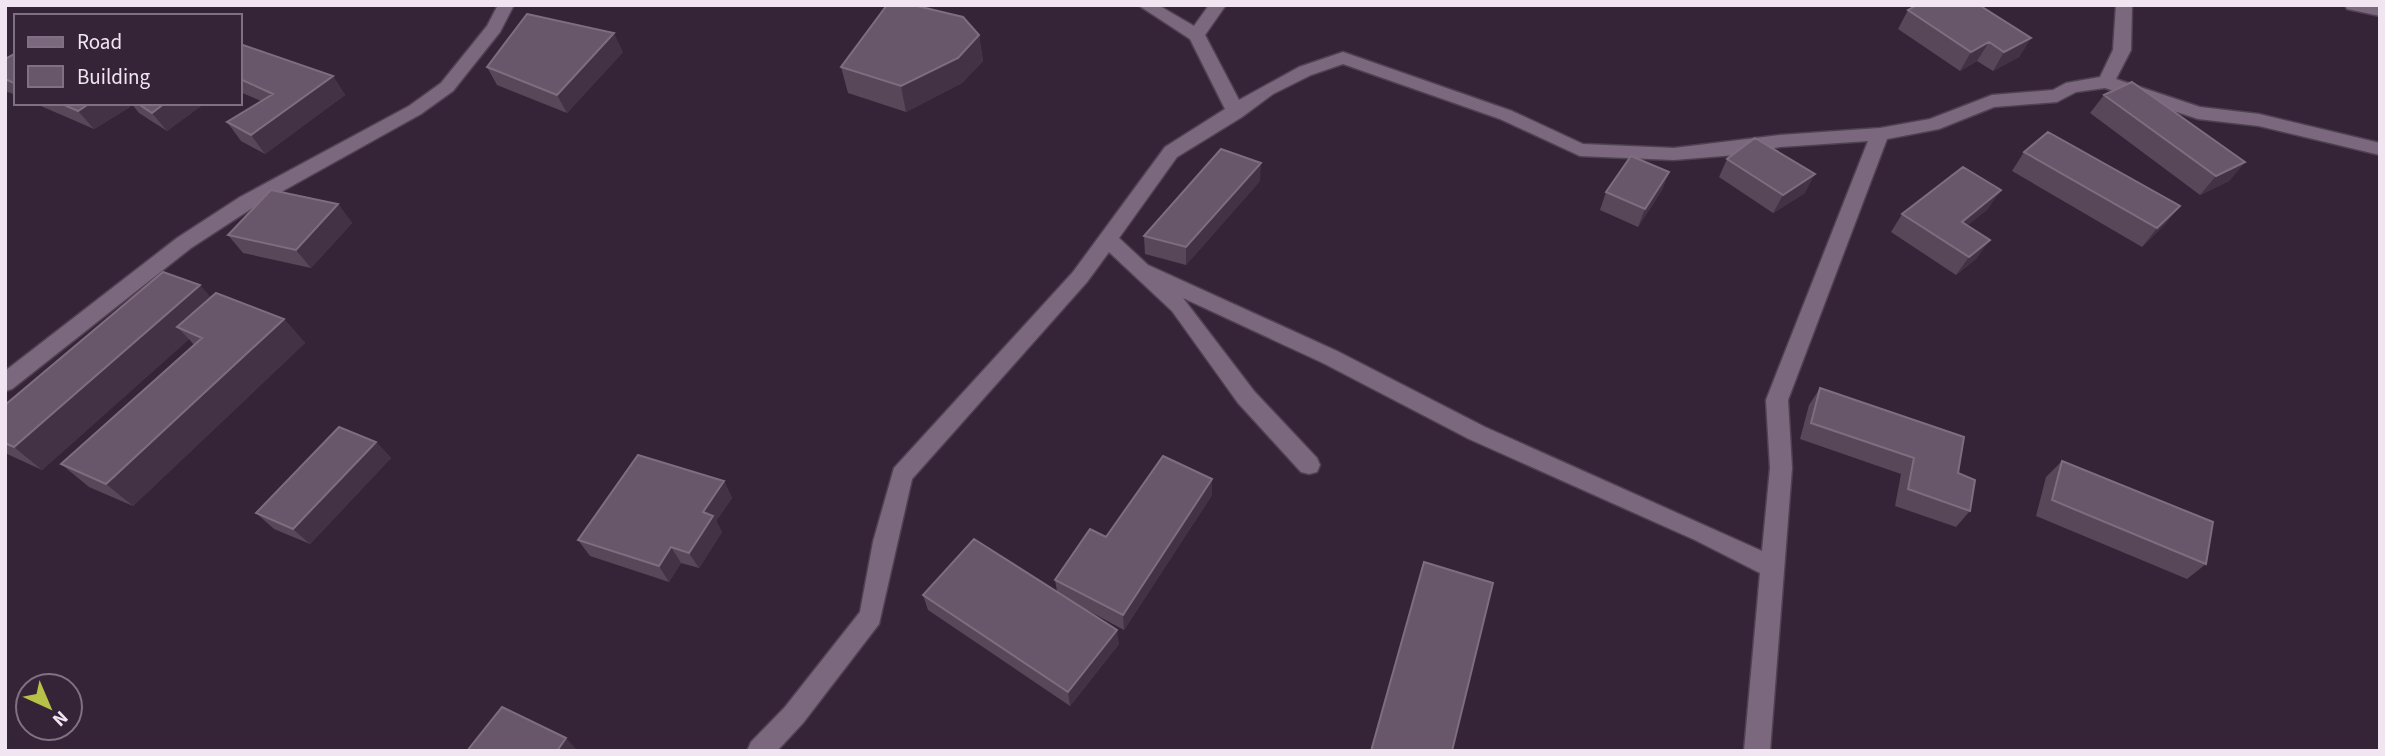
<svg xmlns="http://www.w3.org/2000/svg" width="2385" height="756" font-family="'Source Sans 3',sans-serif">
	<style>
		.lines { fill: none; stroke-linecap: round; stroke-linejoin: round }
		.minor-casing { stroke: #504152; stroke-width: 3 }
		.minor { fill: #7c687e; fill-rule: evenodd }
		.wall { fill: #584659 }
		.shaded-wall { fill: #433145 }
		.building { fill: #68576a; stroke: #7e6d7f; stroke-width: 2 }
	</style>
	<rect width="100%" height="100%" fill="#352438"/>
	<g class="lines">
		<defs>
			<path id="minor" d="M498,5H514L500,32L453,91L421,114L254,207L191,248L12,389L5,391V371L177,238L240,197L409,106L441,83L487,26Z
				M1138,5H1158L1194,26L1209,5H1226L1205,35L1239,100L1299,67L1343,52L1512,111L1583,144L1674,148L1780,135L1880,128L1930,119L1992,95L2053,90L2066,83L2100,77L2113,50L2116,5H2132L2131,50L2116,79L2200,107L2259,114L2380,143V155L2259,126L2198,119L2105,88L2076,92L2057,102L1994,107L1939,129L1887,139L1788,400L1792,468L1770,751H1744L1760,573L1695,540L1469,439L1323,363L1183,298L1254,391L1317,458L1320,465L1317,472L1309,474L1301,472L1238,403L1172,311L1109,252L1087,282L912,479L879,624L803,723L777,751H747L751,742L785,707L860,612L873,542L894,468L1073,272L1165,147L1225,109L1190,39ZM1343,64L1500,119L1580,156L1674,160L1735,155L1780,147L1868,141L1766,400L1770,468L1762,551L1485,427L1337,351L1148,265L1119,238L1177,157L1242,117L1273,94L1311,75Z
				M2345,5L2380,6V16L2347,9Z"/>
		</defs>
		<use href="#minor" class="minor-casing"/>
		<use href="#minor" class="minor"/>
	</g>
	<path class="wall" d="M1908,10L2031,38L2019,57L1993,71L1977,61L1960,71L1898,29Z
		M979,35L983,61L962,83L906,112L848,93L841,67Z
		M240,44L333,76L345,95L265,154L241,141L227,122L261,101L240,92Z
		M623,52L567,113L497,85L487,67Z
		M16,53V95L5,91V59Z
		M2104,95L2245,162L2229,181L2200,195L2090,113Z
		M34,103H128L130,107L94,129Z
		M131,103H205L167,131L139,113Z
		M2024,152L2180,206L2165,224L2142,247L2012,171Z
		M1727,159L1805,193L1773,213L1719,177Z
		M1669,172L1662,190L1638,227L1600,210L1606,192Z
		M1260,181L1186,265L1145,254L1144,236Z
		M338,204L352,223L311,268L243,253L228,235Z
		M1988,209L1967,225L1977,258L1956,275L1891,232L1902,214Z
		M211,297L284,319L305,343L133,506L89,487L61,464L194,345L189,339L42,470L5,453V405Z
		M1820,388L1958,473L1970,511L1956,527L1895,506L1901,474L1800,439L1809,405Z
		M376,442L391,458L310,544L274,529L256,513Z
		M2062,461L2206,564L2187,579L2036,516L2046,477Z
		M724,481L732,498L716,521L722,532L699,568L681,563L669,582L590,556L578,540Z
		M1212,495L1124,630L1087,610L1119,644L1070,706L928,610L923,595L1057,591L1055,580L1106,537Z"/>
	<path class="shaded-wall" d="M614,33L623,52L567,113L557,95Z
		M979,35L983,61L962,83L906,112L901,86Z
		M2031,38L2019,57L1993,71L2004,52Z
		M1989,42L1977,61L1960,71L1971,52Z
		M333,76L345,95L265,154L251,135Z
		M90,103H128L130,107L94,129L78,111Z
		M165,103H205L167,131L152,113Z
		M2245,162L2229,181L2200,195L2216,176Z
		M1261,163L1260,181L1186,265V247Z
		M1669,172L1662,190L1638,227L1645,209Z
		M1815,174L1805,193L1773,213L1783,195Z
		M2001,190L1988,209L1950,240L1962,222Z
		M338,204L352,223L311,268L296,250Z
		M2180,206L2165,224L2142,247L2157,228Z
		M1990,240L1977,258L1956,275L1969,257Z
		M200,285L222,310L177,327L189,339L42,470L14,447Z
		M284,319L305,343L133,506L106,484Z
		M376,442L391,458L310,544L293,529Z
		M1212,479V495L1124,630L1123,615Z
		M724,481L732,498L716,521L722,532L699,568L689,553L703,512Z
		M671,547L681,563L669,582L659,566Z
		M1117,630L1119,644L1070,706L1068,692Z
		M566,738L578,751H557Z"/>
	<path class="building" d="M887,5H913L963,17L979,35L958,58L901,86L841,67Z
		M1917,5H1979L2031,38L2004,52L1989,42L1971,52L1908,10Z
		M527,14L614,33L557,95L487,67Z
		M240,44L333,76L251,135L227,122L273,94L240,79Z
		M16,53V84L5,79V59Z
		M2132,82L2245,162L2216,176L2104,95Z
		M60,103H90L78,111Z
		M137,103H165L152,113Z
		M2048,132L2180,206L2157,228L2024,152Z
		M1755,138L1815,174L1783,195L1727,159Z
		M1221,149L1261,163L1186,247L1144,236Z
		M1631,156L1669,172L1645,209L1606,192Z
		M1963,167L2001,190L1962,222L1990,240L1969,257L1902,214Z
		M271,190L338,204L296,250L228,235Z
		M163,272L200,285L14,447L5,443V405Z
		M216,293L284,319L106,484L61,464L202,338L177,327Z
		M1820,388L1964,437L1958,473L1975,480L1970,511L1908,489L1914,458L1811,423Z
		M339,427L376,442L293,529L256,513Z
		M638,455L724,481L703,512L713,516L689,553L671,547L659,566L578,540Z
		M1163,456L1212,479L1123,615L1055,580L1090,529L1106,537Z
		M2062,461L2213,522L2206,564L2052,500Z
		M974,539L1117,630L1068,692L923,595Z
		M1424,562L1493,583L1452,751H1371Z
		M502,707L566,738L557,751H467Z"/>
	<rect width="2385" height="756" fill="none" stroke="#f1e5f2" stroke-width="14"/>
	<rect x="14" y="14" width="228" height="91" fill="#352438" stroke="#807182" stroke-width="2"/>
	<rect x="28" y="37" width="35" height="10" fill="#7c687e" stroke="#807182" stroke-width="2"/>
	<text x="77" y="49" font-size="21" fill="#f1e5f2">Road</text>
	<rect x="28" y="66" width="35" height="21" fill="#68576a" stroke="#807182" stroke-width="2"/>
	<text x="77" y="84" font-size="21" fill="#f1e5f2">Building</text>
	<g transform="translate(49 707) rotate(136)"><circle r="33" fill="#352438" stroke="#807182" stroke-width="2"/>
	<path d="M0-5L12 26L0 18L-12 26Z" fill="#b8c147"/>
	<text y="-10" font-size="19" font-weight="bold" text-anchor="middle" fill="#f1e5f2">N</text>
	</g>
</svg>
